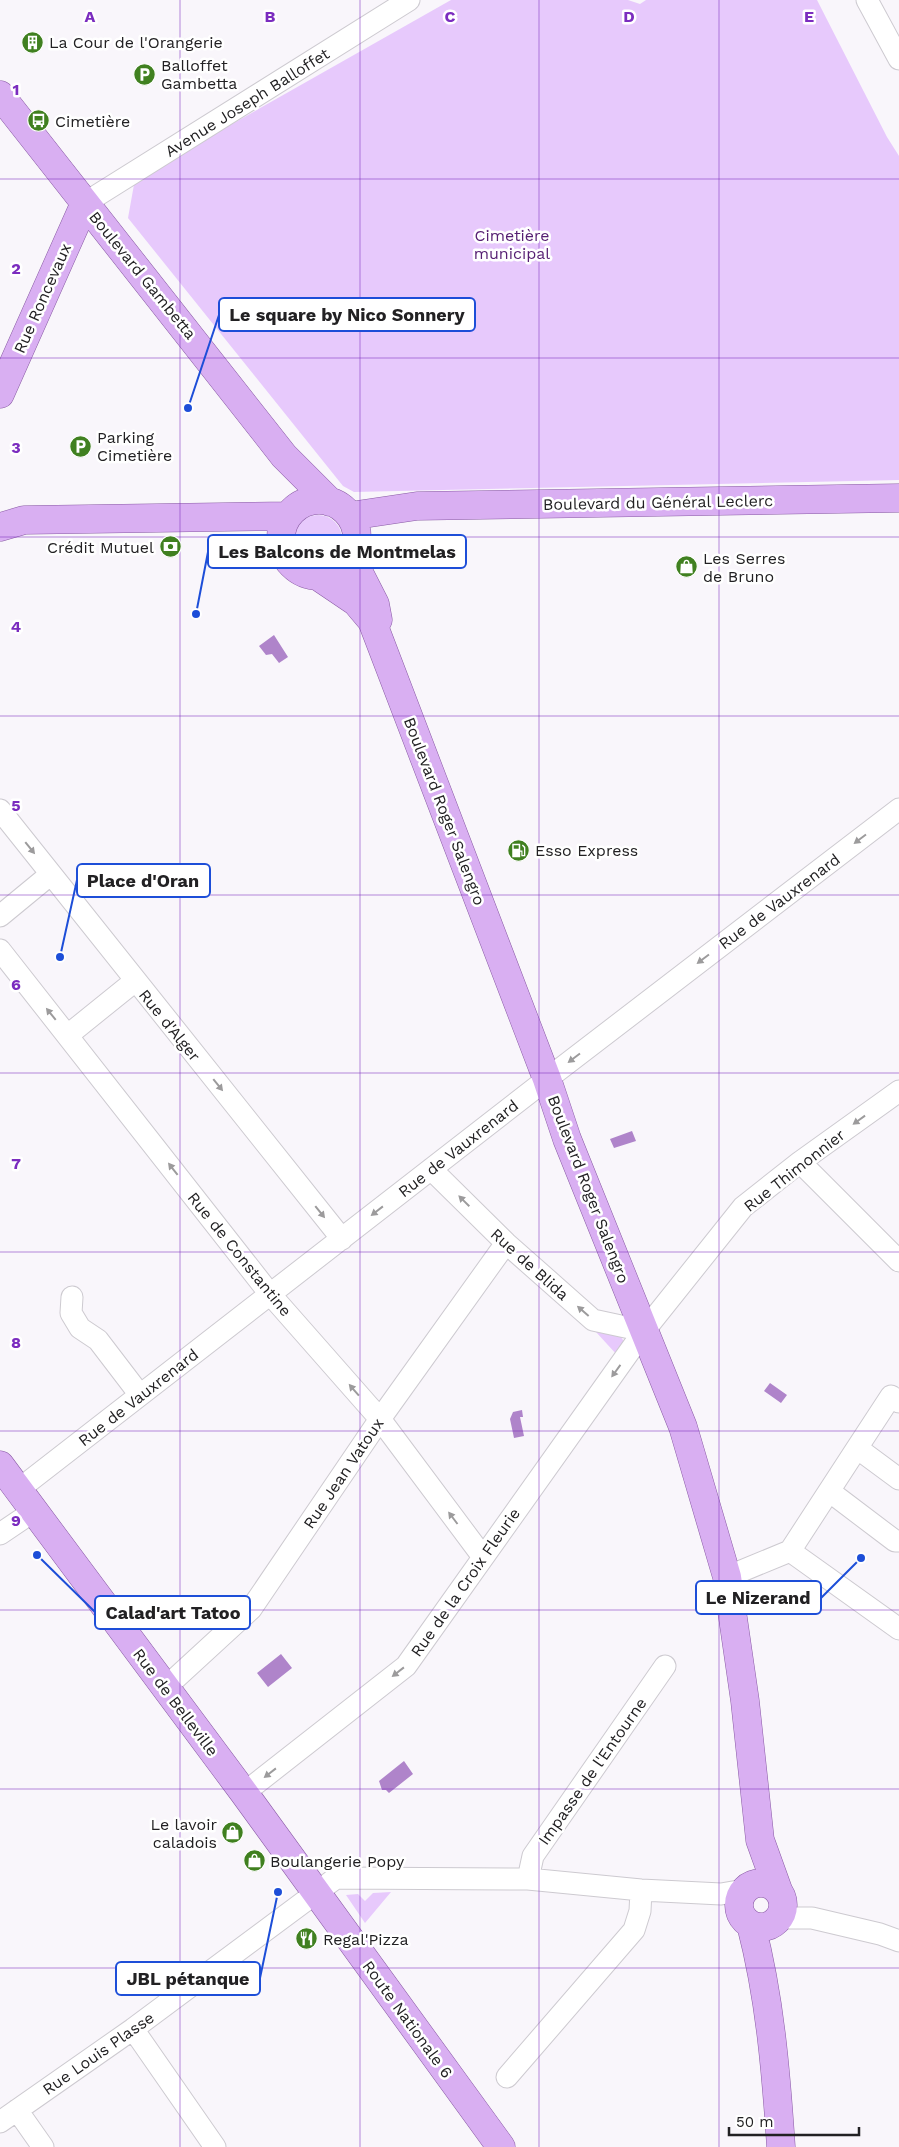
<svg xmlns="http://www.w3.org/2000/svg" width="899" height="2147" font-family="'Work Sans',sans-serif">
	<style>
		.green { fill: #e7c9fc }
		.water { fill: #af84ca }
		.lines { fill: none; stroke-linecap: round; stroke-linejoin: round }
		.minor-casing { stroke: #cdcad0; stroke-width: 23 }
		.major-casing { stroke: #895ba4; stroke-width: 29 }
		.minor { stroke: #fff; stroke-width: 21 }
		.major { stroke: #d9aff2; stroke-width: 28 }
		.oneway { fill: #9c9b9c }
		.grid { fill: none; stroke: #7b2cbf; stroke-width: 1; stroke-opacity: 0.55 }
		.labels { text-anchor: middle; stroke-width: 5; stroke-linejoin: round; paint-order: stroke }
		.poi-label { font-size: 16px; fill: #222123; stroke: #fff; text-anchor: start }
		.street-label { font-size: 16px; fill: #222123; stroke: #fff }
		.park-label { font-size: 16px; fill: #551e72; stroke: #fff }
		.grid-label { font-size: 16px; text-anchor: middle; font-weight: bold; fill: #7b2cbf; stroke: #fff; stroke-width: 5; stroke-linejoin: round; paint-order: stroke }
		.leader { fill: none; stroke: #1d4ed8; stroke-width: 2 }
		.callout-dot { fill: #1d4ed8; stroke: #fff; stroke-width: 2 }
		.callout { fill: #fff; stroke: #1d4ed8; stroke-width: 2 }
		.callout-label { font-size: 18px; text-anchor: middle; font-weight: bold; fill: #222123 }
	</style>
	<rect width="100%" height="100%" fill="#f9f6fb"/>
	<path class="green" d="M451,0H628L640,4L646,0H817L887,137L899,156V480L354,492L343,486L128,218L135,179Z
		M294 539a24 24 0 1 1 48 0a24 24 0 1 1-48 0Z
		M617,1331L625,1343L618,1356L596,1332Z
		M391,1892L365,1923L346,1895L358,1894L365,1901L373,1893Z"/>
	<path class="water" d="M274,635L288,657L279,663L272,654L266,655L259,646Z
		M632,1131L636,1141L614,1148L610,1139Z
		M770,1383L787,1395L781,1403L764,1391Z
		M522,1410L523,1417H520L524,1436L514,1438L510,1419L513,1412Z
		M281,1654L292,1668L268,1687L257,1673Z
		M404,1761L413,1774L389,1793L386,1790H382L379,1781Z"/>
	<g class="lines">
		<defs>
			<path id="minor" d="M867,0L899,59
				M85,203L409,0
				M0,810L342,1239
				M0,916L51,874
				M0,950L270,1294L380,1419L483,1557
				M68,1035L135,981
				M800,1162L899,1261
				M431,1169L506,1243L593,1320L644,1331
				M72,1297L71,1313L80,1328L98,1340L140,1395
				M857,1448L891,1396L899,1402
				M18,1490L547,1079L899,809
				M829,1491L895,1541H899
				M0,1534L34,1511
				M790,1551L857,1448L899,1479
				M727,1577L790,1551L899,1629
				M165,1688L251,1609L380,1419L506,1243
				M244,1793L406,1666L644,1331L743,1207L800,1162L899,1091
				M528,1879L533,1856L665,1666
				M780,1918H812L880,1934L899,1941
				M133,2029L215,2147
				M507,2077L634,1930L640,1911L641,1890
				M17,2110L43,2147
				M0,2122L133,2029L336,1878L528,1879L641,1890L721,1894L744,1890"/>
			<path id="major" d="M0,95L284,456L330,502
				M0,394L85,203
				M281 538a38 38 0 1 1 76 0a38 38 0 1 1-76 0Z
				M350,516L417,506L899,498
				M0,527L24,520L288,516
				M352,559L375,604L378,620
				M319,577L356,602L372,621L547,1079L567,1139L683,1427L727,1577L745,1701L760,1840L778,1890
				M0,1465L244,1793L501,2147
				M739 1905a22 22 0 1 1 44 0a22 22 0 1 1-44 0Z
				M751,1925C770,1998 776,2072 781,2147"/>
		</defs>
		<use href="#minor" class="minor-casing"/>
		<use href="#major" class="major-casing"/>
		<use href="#minor" class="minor"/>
		<use href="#major" class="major"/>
	</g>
	<defs><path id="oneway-solid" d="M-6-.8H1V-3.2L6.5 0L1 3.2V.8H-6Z" transform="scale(1.25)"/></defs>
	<g class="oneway">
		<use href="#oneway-solid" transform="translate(860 839) rotate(143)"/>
		<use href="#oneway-solid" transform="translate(30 848) rotate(51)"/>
		<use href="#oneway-solid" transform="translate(703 959) rotate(143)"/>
		<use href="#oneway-solid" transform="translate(51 1014) rotate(-129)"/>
		<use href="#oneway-solid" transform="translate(574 1058) rotate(143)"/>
		<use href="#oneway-solid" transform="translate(218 1085) rotate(51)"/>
		<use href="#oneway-solid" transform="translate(859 1120) rotate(144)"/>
		<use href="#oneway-solid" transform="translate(173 1169) rotate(-128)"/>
		<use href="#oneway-solid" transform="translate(464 1201) rotate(-135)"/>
		<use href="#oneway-solid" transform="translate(377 1211) rotate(142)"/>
		<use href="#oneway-solid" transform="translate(320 1212) rotate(51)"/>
		<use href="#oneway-solid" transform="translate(583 1311) rotate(-139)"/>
		<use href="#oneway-solid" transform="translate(616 1371) rotate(126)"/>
		<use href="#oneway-solid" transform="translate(354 1390) rotate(-131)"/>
		<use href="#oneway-solid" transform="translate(453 1518) rotate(-127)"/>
		<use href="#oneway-solid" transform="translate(398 1672) rotate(142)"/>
		<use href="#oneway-solid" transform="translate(270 1773) rotate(142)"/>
	</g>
	<path class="grid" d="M180,0V2147M360,0V2147M539,0V2147M719,0V2147M0,179H899M0,358H899M0,537H899M0,716H899M0,895H899M0,1073H899M0,1252H899M0,1431H899M0,1610H899M0,1789H899M0,1968H899"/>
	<defs>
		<symbol id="building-disc" viewBox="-11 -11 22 22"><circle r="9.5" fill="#408020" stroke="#fff"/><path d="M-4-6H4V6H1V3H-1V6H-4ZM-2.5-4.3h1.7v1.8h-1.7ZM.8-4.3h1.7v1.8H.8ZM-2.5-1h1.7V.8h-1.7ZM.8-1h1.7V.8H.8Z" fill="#fff"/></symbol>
		<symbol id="parking-disc" viewBox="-11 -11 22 22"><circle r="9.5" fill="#408020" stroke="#fff"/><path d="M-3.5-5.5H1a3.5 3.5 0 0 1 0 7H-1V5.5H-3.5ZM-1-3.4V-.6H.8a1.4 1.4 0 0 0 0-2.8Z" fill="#fff"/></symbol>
		<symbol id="bus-disc" viewBox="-11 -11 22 22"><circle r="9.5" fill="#408020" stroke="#fff"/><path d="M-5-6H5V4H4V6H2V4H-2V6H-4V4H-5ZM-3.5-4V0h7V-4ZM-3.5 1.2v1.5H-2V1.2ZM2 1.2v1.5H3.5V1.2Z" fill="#fff"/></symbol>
		<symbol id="bank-disc" viewBox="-11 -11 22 22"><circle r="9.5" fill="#408020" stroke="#fff"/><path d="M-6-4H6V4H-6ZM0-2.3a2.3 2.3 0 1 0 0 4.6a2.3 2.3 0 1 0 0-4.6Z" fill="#fff"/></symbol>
		<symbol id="shop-disc" viewBox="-11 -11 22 22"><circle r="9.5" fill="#408020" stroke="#fff"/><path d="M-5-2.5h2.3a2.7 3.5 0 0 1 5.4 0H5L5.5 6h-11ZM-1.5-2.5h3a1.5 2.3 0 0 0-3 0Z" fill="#fff"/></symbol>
		<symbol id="fuel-disc" viewBox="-11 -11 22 22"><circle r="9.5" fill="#408020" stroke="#fff"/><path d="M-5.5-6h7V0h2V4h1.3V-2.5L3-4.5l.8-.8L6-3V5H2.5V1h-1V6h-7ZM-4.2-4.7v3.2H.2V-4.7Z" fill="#fff"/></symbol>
		<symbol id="restaurant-disc" viewBox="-11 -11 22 22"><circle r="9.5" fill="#408020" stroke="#fff"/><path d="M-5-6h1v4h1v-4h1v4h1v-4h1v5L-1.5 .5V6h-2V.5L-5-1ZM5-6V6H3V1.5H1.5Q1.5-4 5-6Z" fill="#fff"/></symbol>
	</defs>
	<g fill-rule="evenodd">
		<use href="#building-disc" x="20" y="30" width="25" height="25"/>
		<use href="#parking-disc" x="132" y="62" width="25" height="25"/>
		<use href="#bus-disc" x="26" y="108" width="25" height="25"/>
		<use href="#parking-disc" x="68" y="434" width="25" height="25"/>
		<use href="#bank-disc" x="158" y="534" width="25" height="25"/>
		<use href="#shop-disc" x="674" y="554" width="25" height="25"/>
		<use href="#fuel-disc" x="506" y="838" width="25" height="25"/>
		<use href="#shop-disc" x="220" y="1820" width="25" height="25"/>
		<use href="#shop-disc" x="242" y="1848" width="25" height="25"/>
		<use href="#restaurant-disc" x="294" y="1926" width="25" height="25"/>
	</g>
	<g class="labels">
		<g class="poi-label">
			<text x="49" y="48">La Cour de l'Orangerie</text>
			<text x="161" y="71">Balloffet<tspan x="161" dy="18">Gambetta</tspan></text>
			<text x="55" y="127">Cimetière</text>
			<text x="97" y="443">Parking<tspan x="97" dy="18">Cimetière</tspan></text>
			<text x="154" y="553" text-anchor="end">Crédit Mutuel</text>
			<text x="703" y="564">Les Serres<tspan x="703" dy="18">de Bruno</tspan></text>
			<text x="535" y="856">Esso Express</text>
			<text x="217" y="1830" text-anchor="end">Le lavoir<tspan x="217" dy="18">caladois</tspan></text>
			<text x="270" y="1867">Boulangerie Popy</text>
			<text x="323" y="1945">Regal'Pizza</text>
		</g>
		<g class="street-label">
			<text transform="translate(247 102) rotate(-32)" y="6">Avenue Joseph Balloffet</text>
			<text transform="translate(143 275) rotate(51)" y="6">Boulevard Gambetta</text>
			<text transform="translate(42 298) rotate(-66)" y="6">Rue Roncevaux</text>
			<text transform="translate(658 502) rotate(-1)" y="6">Boulevard du Général Leclerc</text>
			<text transform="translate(445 811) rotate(69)" y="6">Boulevard Roger Salengro</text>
			<text transform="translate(779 901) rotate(-37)" y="6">Rue de Vauxrenard</text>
			<text transform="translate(170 1025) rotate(51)" y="6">Rue d'Alger</text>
			<text transform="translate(458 1148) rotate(-38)" y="6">Rue de Vauxrenard</text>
			<text transform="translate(794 1170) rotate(-38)" y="6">Rue Thimonnier</text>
			<text transform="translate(589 1189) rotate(69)" y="6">Boulevard Roger Salengro</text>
			<text transform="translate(240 1254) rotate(51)" y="6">Rue de Constantine</text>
			<text transform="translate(530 1264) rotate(42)" y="6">Rue de Blida</text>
			<text transform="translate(138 1397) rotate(-38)" y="6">Rue de Vauxrenard</text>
			<text transform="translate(343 1473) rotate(-56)" y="6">Rue Jean Vatoux</text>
			<text transform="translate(465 1582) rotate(-55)" y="6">Rue de la Croix Fleurie</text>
			<text transform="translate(176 1702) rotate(53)" y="6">Rue de Belleville</text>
			<text transform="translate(592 1771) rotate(-55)" y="6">Impasse de l'Entourne</text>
			<text transform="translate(408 2019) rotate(54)" y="6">Route Nationale 6</text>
			<text transform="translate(98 2053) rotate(-35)" y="6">Rue Louis Plasse</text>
		</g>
		<g class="park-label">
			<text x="512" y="241">Cimetière<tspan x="512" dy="18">municipal</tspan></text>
		</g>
	</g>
	<g class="grid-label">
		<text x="90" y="22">A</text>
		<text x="270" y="22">B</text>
		<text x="450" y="22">C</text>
		<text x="629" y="22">D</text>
		<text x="809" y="22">E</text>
		<text x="16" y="95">1</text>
		<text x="16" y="274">2</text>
		<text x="16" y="453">3</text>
		<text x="16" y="632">4</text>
		<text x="16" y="811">5</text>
		<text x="16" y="990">6</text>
		<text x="16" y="1169">7</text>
		<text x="16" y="1348">8</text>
		<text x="16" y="1526">9</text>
	</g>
	<path class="leader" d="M188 408L219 315M196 614L208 552M60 957L77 880M861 1558L821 1598M37 1555L95 1612M278 1892L260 1978"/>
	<g class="callout-dot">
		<circle cx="188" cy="408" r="5"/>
		<circle cx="196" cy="614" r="5"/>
		<circle cx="60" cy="957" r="5"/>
		<circle cx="861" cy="1558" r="5"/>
		<circle cx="37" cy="1555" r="5"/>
		<circle cx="278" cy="1892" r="5"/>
	</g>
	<g class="callout">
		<rect x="219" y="298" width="256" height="33" rx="5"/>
		<rect x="208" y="535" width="258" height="33" rx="5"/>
		<rect x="77" y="864" width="133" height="33" rx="5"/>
		<rect x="696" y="1581" width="125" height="33" rx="5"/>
		<rect x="95" y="1596" width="155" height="33" rx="5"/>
		<rect x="116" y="1962" width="144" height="33" rx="5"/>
	</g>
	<g class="callout-label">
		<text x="347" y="321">Le square by Nico Sonnery</text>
		<text x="337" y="558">Les Balcons de Montmelas</text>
		<text x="143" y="887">Place d'Oran</text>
		<text x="758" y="1604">Le Nizerand</text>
		<text x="173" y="1619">Calad'art Tatoo</text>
		<text x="188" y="1985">JBL pétanque</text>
	</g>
	<path d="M729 2127v8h130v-8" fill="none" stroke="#222123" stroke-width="2.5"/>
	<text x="736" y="2127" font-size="15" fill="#222123" stroke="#ffffff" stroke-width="4" paint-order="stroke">50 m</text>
</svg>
